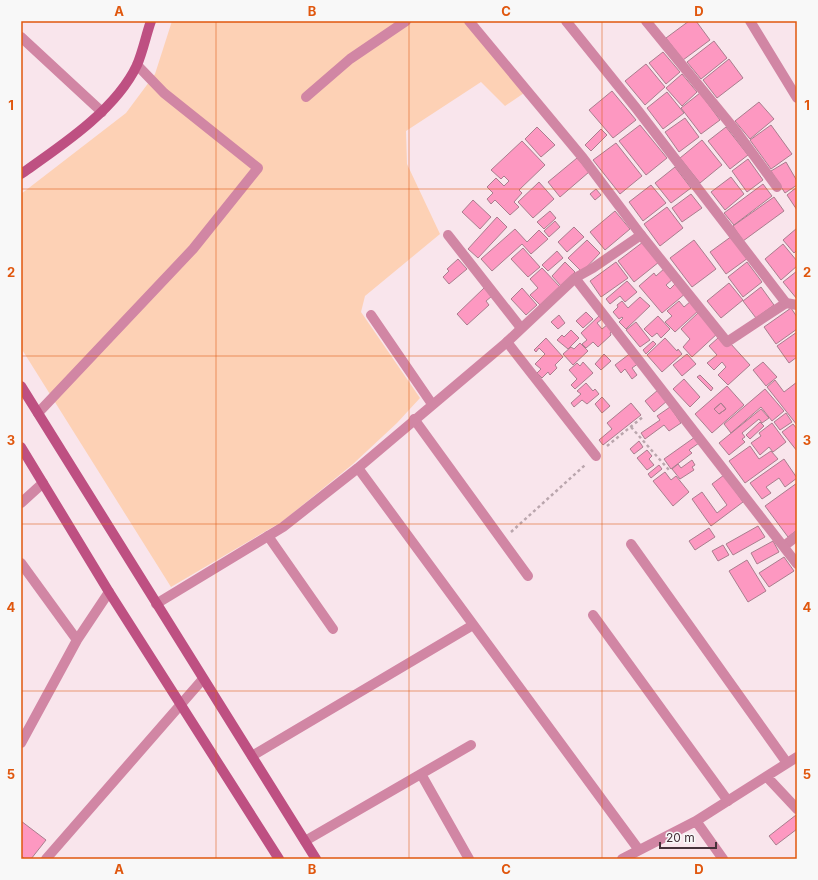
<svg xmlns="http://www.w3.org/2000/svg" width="818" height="880" font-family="Inter,sans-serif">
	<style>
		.green { fill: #fdd1b5 }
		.building { fill: #fd98c1; stroke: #aa7d8e; fill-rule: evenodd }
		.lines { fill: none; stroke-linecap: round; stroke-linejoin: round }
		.path { stroke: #baa6ad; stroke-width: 2.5; stroke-dasharray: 3 3; stroke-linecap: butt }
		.lane { stroke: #d186a4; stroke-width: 10 }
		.street { stroke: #d186a4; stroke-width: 10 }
		.secondary { stroke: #be5082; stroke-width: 10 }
		.grid { fill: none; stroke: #e0570e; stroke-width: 1; stroke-opacity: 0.55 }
		.neatline { fill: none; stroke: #e0570e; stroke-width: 1.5 }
		.grid-label { font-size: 13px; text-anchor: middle; font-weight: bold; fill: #e0570e }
	</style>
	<rect width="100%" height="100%" fill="#f9e5ec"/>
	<path class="green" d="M172,21H469L527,91L505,106L481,82L406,131L407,164L440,234L365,296L361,312L420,398L397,423L353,464L283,521L171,587L21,348V194L126,113L155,74Z"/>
	<path class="building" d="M689,21H696L710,40L683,60L666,38Z
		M714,41L727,58L701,79L687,62Z
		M663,52L680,72L666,84L649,63Z
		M729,59L743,78L717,98L703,80Z
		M646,64L665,87L645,105L625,81Z
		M682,74L697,92L682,106L666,88Z
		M612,91L636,120L613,138L589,110Z
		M667,92L684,113L663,129L647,108Z
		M700,93L720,120L701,134L681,108Z
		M759,102L774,119L750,139L735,121Z
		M685,118L699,137L679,152L665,132Z
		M640,125L667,158L646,175L619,141Z
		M771,125L792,154L771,169L750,140Z
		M537,127L555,145L541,157L525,139Z
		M726,127L748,155L730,169L708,141Z
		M601,129L607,135L591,151L585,145Z
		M702,140L722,165L700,183L680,158Z
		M522,141L545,165L519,190L522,193L514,202L519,207L510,215L495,200L491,204L487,199L493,193L487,187L496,178L504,186L509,181L504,176L501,179L491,170Z
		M616,143L642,176L620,194L593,160Z
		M577,158L589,172L560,197L548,182Z
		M748,159L763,180L747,192L732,171Z
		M786,162L797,181V185L785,193L771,171Z
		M675,167L691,188L671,203L655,183Z
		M731,177L744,194L725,210L711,192Z
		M539,182L554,199L533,218L518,202Z
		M763,184L772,196L734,225L724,213Z
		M651,185L666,203L643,221L629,202Z
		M797,187V210L787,195Z
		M596,189L601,195L595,200L590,194Z
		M691,194L702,208L682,222L672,208Z
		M774,197L784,211L743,241L733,226Z
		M473,200L491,217L480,229L462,212Z
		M667,207L683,228L660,246L644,224Z
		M550,211L556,218L544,229L537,222Z
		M615,211L630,229L605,250L590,232Z
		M497,217L507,227L478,258L468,249Z
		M555,221L560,227L549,237L544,231Z
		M574,227L584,237L567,252L558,242Z
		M797,228V250L794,253L783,240Z
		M515,229L527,242L539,230L548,239L531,254L522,244L492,271L481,259Z
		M732,236L748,258L726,274L710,252Z
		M587,240L600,253L582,272L568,258Z
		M694,240L716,269L692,287L670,258Z
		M643,242L659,262L634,282L618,261Z
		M783,244L797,261V266L781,280L765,259Z
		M523,248L540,267L528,277L511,259Z
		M557,251L563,258L548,271L542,265Z
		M458,259L467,269L449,284L443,277L449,271L447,269Z
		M565,262L575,272L561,286L552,276Z
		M616,262L628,278L601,297L590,281Z
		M747,262L762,282L743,297L728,277Z
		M542,268L560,287L540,305L530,295L538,288L530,279Z
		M665,268L674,278L666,285L670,289L677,282L686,293L662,313L639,286L654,273L656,276Z
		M797,271V299L783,282Z
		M627,281L637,292L625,302L620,296L610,304L606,299Z
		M729,283L743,300L721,318L707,301Z
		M761,287L774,305L756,318L743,301Z
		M484,288L492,296L486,301L489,305L467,325L457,314Z
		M522,288L537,305L526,315L511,299Z
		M640,297L650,306L626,329L619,322L623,318L622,317L619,319L613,312L618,307L617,305L622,301L628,308Z
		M679,301L684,307L691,301L699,310L675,332L665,322L672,316L667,311Z
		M791,308L797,317V329L776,344L764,327Z
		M586,312L593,319L583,328L576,321Z
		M699,312L718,333L692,357L683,347L690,339L681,329Z
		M559,315L565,323L558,329L551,322Z
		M599,316L602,319L597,323L602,329L608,324L614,330L610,333L611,335L598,347L593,342L586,348L582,344L587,340L581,333Z
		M658,316L670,329L661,338L657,333L652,337L644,329Z
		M636,322L650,340L640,347L626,330Z
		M571,330L579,338L568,349L557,340L562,335L564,337Z
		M797,332V357L789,363L777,346Z
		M546,338L563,357L555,365L557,368L550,375L548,372L542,378L537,373L541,369L535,364L545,354L539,348L536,352L534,350Z
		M665,338L677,351L678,349L682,354L662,372L647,355Z
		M718,338L730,343L750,365L728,385L718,375L726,367L722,362L714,370L707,363L717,355L709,346Z
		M653,341L656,344L646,354L643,350Z
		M580,343L588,351L573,365L563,354L571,347L574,349Z
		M632,352L639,363L632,368L637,375L632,379L625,369L621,373L615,365Z
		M604,354L611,361L601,370L595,364Z
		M687,354L696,364L682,376L673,365Z
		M583,362L593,373L575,389L571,385L577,379L569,370L577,363L580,366Z
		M763,362L777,377L766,386L753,370Z
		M700,375L713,388L711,391L697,377Z
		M684,379L700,397L690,407L673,389Z
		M775,380L784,392L797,382V425L767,387Z
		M586,383L593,391L595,389L599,394L587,404L582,400L574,407L571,403L581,394L577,391Z
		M727,386L744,405L712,433L695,414ZM721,403L726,409L719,414L714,409Z
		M765,389L784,411L772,421L761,407L731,433L724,424Z
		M658,390L667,401L654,412L645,401Z
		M602,397L610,406L602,413L595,404Z
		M631,403L641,415L603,445L599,440L612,429L607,423Z
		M721,403L726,409L719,414L714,409Z
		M670,407L681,423L669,431L664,425L645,439L641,433L660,420L657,416Z
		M761,409L769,418L762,423L759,419L742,433L745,437L742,439L745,442L729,455L719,443Z
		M786,413L792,422L780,430L774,422Z
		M760,422L764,426L750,439L746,435Z
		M772,423L786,442L773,452L769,447L760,455L751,443L761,436L759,433Z
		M793,424L797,429V451L782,432Z
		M695,437L699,443L689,450L692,453L671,469L664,459Z
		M639,441L643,447L634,454L630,449Z
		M750,446L759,459L771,451L778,459L745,483L729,461Z
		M647,450L652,456L649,459L654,465L647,470L637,458Z
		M784,459L797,478L785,487L779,478L766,487L771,493L762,499L750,483Z
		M692,460L695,465L692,467L694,470L680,479L672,469L678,464L681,468Z
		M659,465L662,469L651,478L648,474Z
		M665,472L671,480L676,476L689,492L673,506L653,481Z
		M724,475L743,502L711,526L692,499L702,492L717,513L727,505L712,484Z
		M797,483V530L788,537L765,506Z
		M758,526L765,537L733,555L726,544Z
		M709,528L715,537L695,550L689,541Z
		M773,541L779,552L757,564L751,553Z
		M723,545L729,555L718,561L712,551Z
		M784,557L794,571L769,587L759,573Z
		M747,560L766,591L748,602L729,571Z
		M796,815L797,829L776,845L769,836Z
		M21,821L46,840L31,859H25L21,856Z"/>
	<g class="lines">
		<path class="path" d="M631,427L669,470
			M607,446L644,416
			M511,532L585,465"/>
		<path class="lane" d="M448,235L521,328
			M641,235L727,342L786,303
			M507,342L596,456
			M38,413L193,249L258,168L164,93L137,65
			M414,419L528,576
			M268,536L333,629
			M784,546L797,536
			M593,615L728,801"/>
		<path class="street" d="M566,21L636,108L786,303L797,305
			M646,21L736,131L777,187
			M750,21L797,98
			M21,37L102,112
			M306,97L350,59L406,21
			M575,278L797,564
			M371,315L432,404
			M358,468L639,850
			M21,503L43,483
			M631,544L787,763
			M21,563L77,640
			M156,604L283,527L358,468L507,342L575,278L593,268L641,235L583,158L469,21
			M21,743L77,640L109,592
			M252,756L473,625
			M421,774L469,859
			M767,777L797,809
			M696,821L723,859
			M305,841L471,745
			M46,859L203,679
			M622,859L696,821L797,757"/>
		<path class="secondary" d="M21,174C61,146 116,110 137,65C143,51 146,35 151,21
			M21,386L316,859
			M21,447L109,592L279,859"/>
	</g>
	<path class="grid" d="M216,21V859M409,21V859M602,21V859M21,189H797M21,356H797M21,524H797M21,691H797"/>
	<rect width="818" height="880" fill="none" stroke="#f8f8f8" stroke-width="44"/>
	<path d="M660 842v6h56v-6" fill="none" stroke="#453139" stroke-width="2"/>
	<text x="666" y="842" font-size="12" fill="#453139" stroke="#f8f8f8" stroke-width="3" paint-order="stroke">20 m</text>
	<rect x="22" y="22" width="774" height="836" class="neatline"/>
	<g class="grid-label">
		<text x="119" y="16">A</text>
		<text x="312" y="16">B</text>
		<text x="506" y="16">C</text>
		<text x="699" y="16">D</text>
		<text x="11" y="110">1</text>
		<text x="807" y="110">1</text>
		<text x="11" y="277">2</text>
		<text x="807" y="277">2</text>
		<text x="11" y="445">3</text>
		<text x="807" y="445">3</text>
		<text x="11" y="612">4</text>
		<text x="807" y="612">4</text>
		<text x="11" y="779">5</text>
		<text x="807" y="779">5</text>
		<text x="119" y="874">A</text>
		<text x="312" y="874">B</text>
		<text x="506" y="874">C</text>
		<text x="699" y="874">D</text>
	</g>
</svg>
